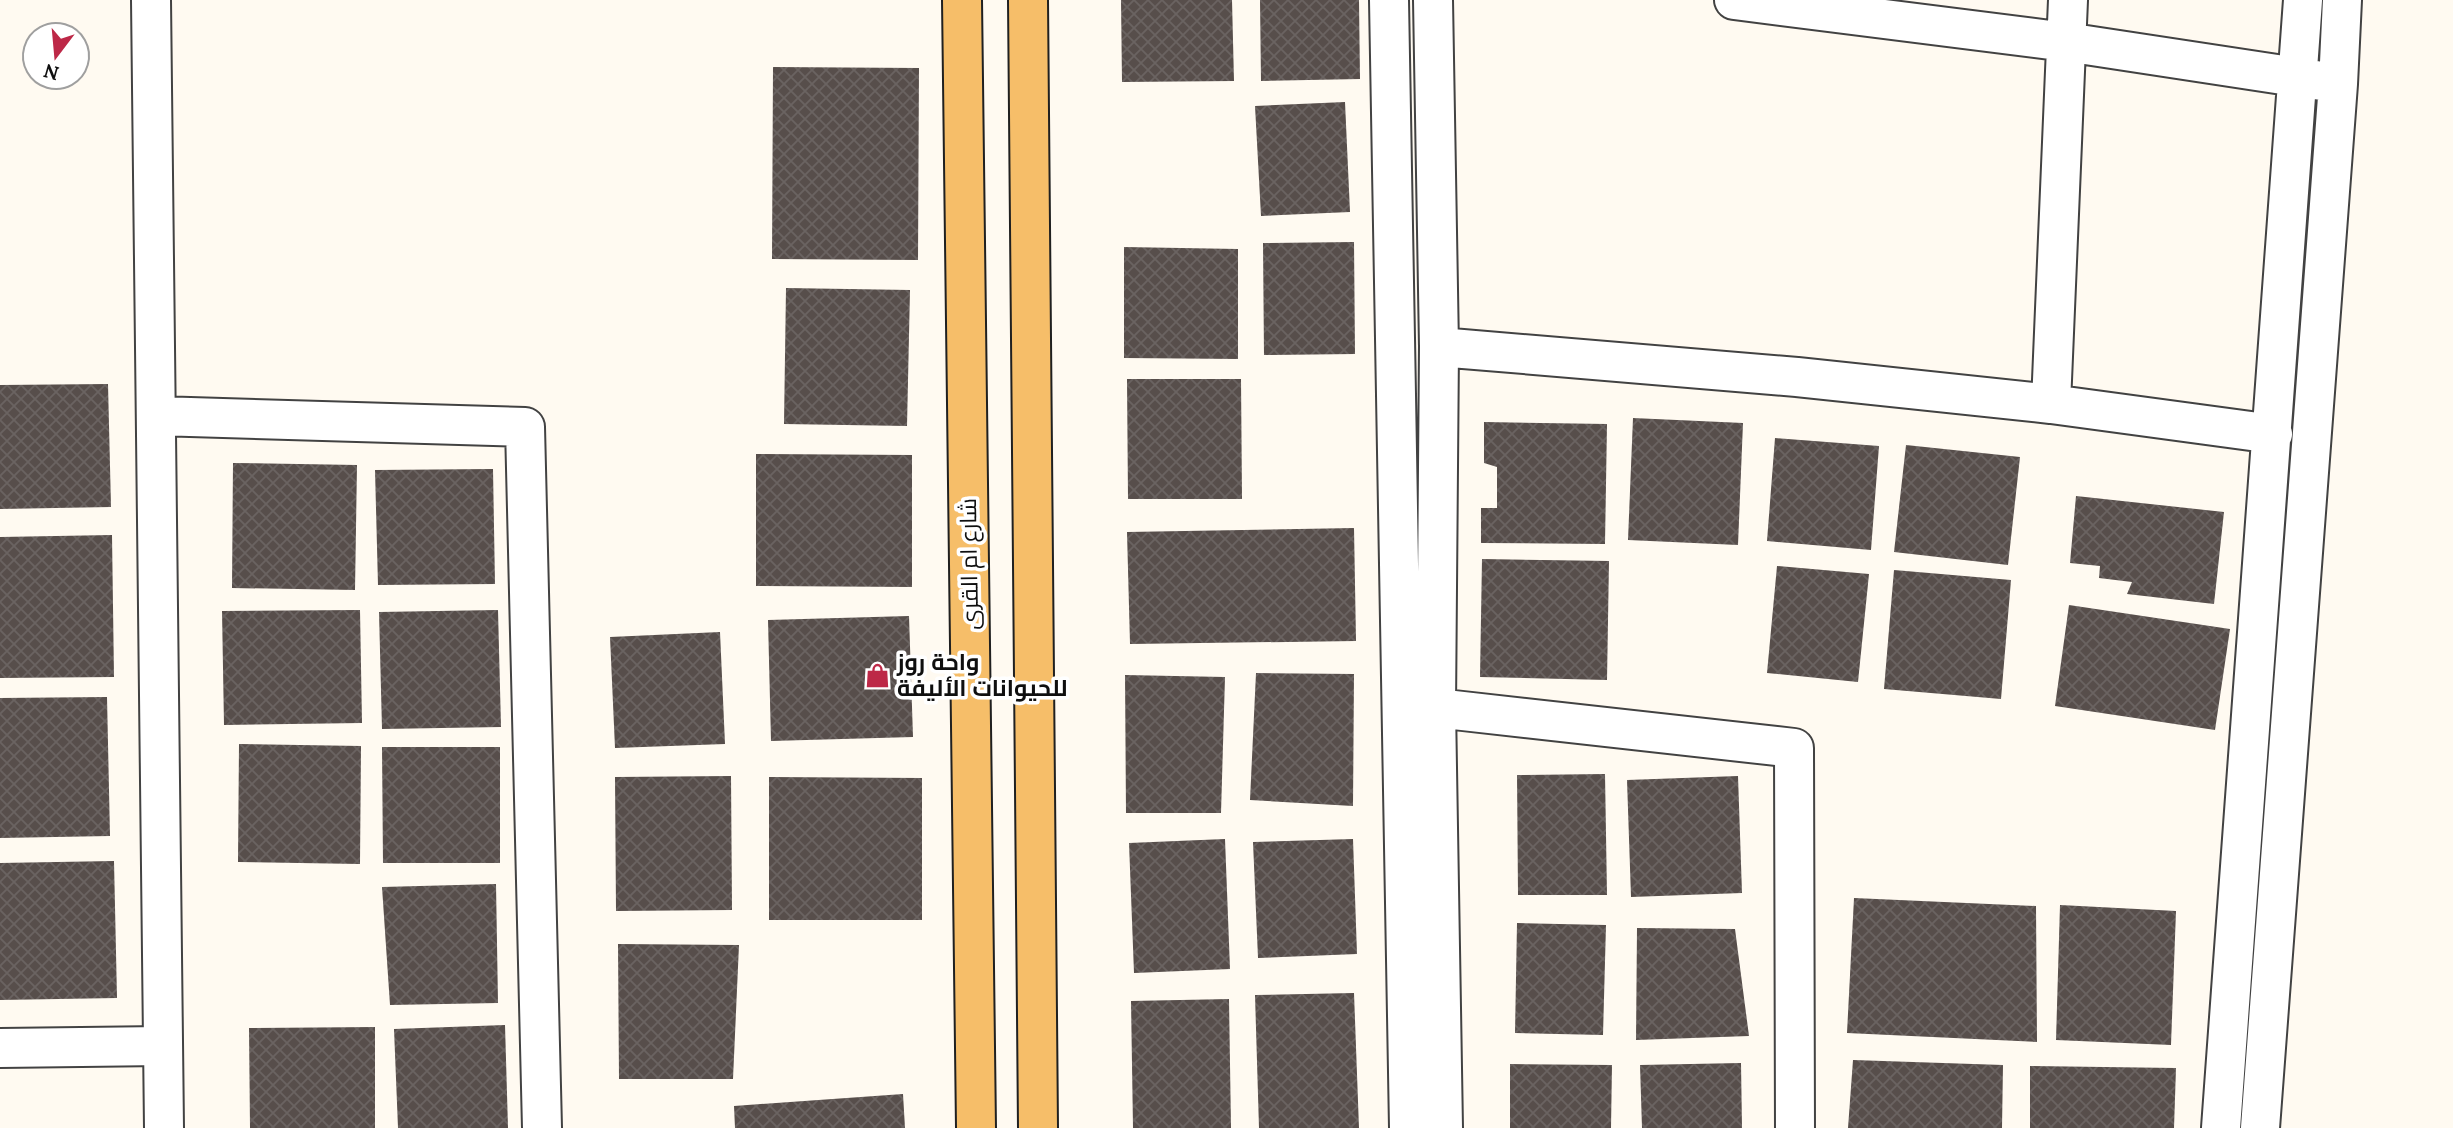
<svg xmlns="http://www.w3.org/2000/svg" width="2453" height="1128" font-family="Lora,Cairo,serif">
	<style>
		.building { fill: url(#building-cross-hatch) }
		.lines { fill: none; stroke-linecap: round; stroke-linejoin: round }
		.minor-casing { stroke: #424242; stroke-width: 42 }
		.major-casing { stroke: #202020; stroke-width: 42 }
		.minor { stroke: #fff; stroke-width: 38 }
		.major { stroke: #f6be69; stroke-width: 38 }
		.labels { text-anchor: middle; stroke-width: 7; stroke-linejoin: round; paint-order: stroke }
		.street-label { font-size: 23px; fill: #0f0f0f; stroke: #fff }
		.poi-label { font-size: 23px; font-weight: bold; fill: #0f0f0f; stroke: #fff; text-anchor: start }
	</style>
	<defs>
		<pattern id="building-cross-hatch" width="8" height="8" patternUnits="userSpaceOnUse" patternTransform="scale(1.75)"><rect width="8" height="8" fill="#574e4b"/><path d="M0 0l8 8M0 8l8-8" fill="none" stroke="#6a6361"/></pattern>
	</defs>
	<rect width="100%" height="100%" fill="#fffaf1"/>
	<path class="building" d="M1121,0H1232L1234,81L1122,82Z
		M1260,0H1359L1360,79L1261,81Z
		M773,67L919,68L918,260L772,259Z
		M1345,102L1350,212L1261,216L1255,106Z
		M1354,242L1355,354L1264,355L1263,243Z
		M1124,247L1238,249V359L1124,358Z
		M786,288L910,290L907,426L784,424Z
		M1127,379H1241L1242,499H1128Z
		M108,384L111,507L0,509V385Z
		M1633,418L1743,423L1738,545L1628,540Z
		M1484,422L1607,424L1605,544L1481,543V508H1497V467L1484,463Z
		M1775,438L1879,446L1871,550L1767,541Z
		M1906,445L2020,457L2008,565L1894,552Z
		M756,454L912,455V587L756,586Z
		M233,463L357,465L355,590L232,588Z
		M493,469L495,584L378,585L375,470Z
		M2076,496L2224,512L2214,604L2127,594L2132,582L2099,578L2100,566L2070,563Z
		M1354,528L1356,641L1130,644L1127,532Z
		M112,535L114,677L0,678V537Z
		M1482,559L1609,561L1607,680L1480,677Z
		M1777,566L1869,574L1858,682L1767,673Z
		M1894,570L2011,580L2001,699L1884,689Z
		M2069,605L2230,629L2215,730L2055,706Z
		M360,610L362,723L224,725L222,611Z
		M498,610L501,727L382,729L379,612Z
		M909,616L913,737L771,741L768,620Z
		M720,632L725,744L615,748L610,637Z
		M1256,673L1354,674L1353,806L1250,800Z
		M1125,675L1225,677L1221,813H1126Z
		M107,697L110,836L0,838V698Z
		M239,744L361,746L360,864L238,862Z
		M382,747H500V863H383Z
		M1605,774L1607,895H1518L1517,775Z
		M731,776L732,910L616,911L615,777Z
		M1738,776L1742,893L1631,897L1627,780Z
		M769,777L922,778V920H769Z
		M1225,839L1230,969L1134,973L1129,843Z
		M1353,839L1357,954L1258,958L1253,842Z
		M114,861L117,998L0,1000V863Z
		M496,884L498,1003L390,1005L382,887Z
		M1854,898L2036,906L2037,1042L1847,1033Z
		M2060,905L2176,911L2171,1045L2056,1040Z
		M1517,923L1606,925L1603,1035L1515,1033Z
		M1637,928L1735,929L1749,1036L1636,1040Z
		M618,944L739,945L733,1079H619Z
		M1354,993L1359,1128H1259L1255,995Z
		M1229,999L1231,1128H1133L1131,1001Z
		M505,1025L508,1128H398L394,1029Z
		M375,1027V1128H250L249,1028Z
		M1853,1060L2003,1065L2002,1128H1848Z
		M1741,1063L1742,1128H1642L1640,1065Z
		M1510,1064L1612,1065L1611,1128H1510Z
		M2030,1066L2176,1068L2174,1128H2030Z
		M903,1094L905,1128H735L734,1106Z"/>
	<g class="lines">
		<defs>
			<path id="minor" d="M151,0L164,1128
				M1389,0L1409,1128
				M1433,0L1439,347L1436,708L1443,1128
				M1734,0L2066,42L2322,81
				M1439,347L1797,377L2051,404L2273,434
				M2051,404L2068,0
				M157,416L525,427L542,1128
				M1436,708L1794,748L1795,1128
				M0,1048L162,1046
				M2221,1128L2303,0
				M2260,1128L2338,84L2342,0"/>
			<path id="major" d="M962,0L976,1128
				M1028,0L1038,1128"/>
		</defs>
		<use href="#minor" class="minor-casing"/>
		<use href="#major" class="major-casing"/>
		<use href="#minor" class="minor"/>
		<use href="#major" class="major"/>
	</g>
	<defs>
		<symbol id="shop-bare" viewBox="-9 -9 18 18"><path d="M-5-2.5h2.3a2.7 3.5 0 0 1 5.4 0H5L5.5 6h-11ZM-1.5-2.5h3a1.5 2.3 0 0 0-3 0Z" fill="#bd2847" stroke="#fff" stroke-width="2.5" paint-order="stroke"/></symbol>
	</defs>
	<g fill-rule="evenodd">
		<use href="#shop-bare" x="860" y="658" width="35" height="35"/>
	</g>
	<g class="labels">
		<g class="street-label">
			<text transform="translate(969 564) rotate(-91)" y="8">شارع ام القرى</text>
		</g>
		<g class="poi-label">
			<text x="897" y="670">واحة روز<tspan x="897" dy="26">للحيوانات الأليفة</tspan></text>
		</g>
	</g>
	<g transform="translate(56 56) rotate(196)"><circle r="33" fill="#ffffff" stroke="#9f9f9f" stroke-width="2"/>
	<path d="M0-5L12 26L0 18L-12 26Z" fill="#bd2847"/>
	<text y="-10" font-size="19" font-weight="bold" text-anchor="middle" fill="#0f0f0f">N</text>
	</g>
</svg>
